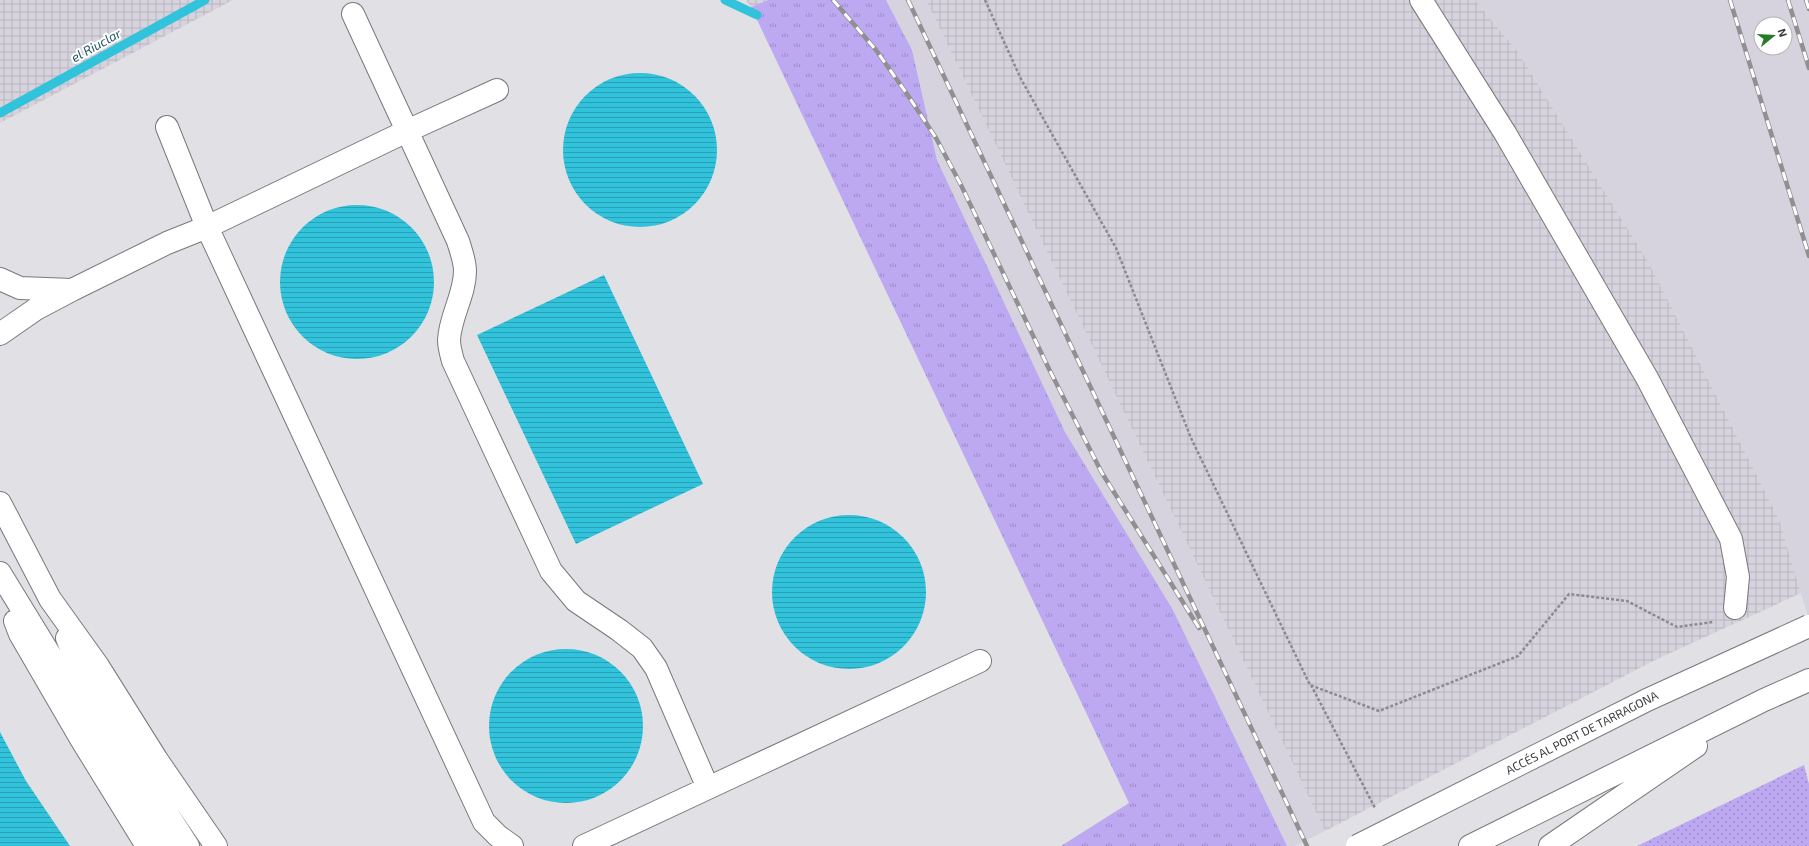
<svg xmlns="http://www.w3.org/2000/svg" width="1809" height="846" font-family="'Exo 2',sans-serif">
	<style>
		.industrial { fill: url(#industrial-grid) }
		.built { fill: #d6d3de; fill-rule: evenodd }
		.grass { fill: url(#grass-tufts) }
		.park { fill: url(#park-dots) }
		.water { fill: url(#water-rules) }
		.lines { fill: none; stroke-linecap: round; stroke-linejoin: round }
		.stream { stroke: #31c3db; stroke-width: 9 }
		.minor-casing { stroke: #79787c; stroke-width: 24 }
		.path { stroke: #8b8a8d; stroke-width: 2.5; stroke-dasharray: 3 2; stroke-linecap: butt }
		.minor { stroke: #fff; stroke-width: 22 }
		.rail-casing { stroke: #908f92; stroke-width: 4.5 }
		.rail { stroke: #fff; stroke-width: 3; stroke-dasharray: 9; stroke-linecap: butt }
		.minor-bridge-casing { stroke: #79787c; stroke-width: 24; stroke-linecap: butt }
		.minor-bridge { stroke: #fff; stroke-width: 22 }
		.labels { text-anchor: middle; stroke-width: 4; stroke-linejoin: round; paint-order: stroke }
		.street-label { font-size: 12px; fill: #3b3a3c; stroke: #fff }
		.water-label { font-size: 13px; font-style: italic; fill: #1f5762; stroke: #fff }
	</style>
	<defs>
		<pattern id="industrial-grid" width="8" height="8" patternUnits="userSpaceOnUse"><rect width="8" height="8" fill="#d6d3de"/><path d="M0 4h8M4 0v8" fill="none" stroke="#b9b6bf"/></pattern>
		<pattern id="grass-tufts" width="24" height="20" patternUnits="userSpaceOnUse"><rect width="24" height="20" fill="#bda8f2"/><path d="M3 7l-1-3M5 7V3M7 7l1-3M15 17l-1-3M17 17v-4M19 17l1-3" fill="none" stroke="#9b8ac5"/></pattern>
		<pattern id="park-dots" width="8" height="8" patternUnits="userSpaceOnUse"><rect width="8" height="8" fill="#bda8f2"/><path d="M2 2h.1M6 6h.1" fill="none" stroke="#9b8ac5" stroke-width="1.8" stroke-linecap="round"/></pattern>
		<pattern id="water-rules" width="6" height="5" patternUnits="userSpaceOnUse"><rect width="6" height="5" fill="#31c3db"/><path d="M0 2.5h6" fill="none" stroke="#2b9fb3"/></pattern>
	</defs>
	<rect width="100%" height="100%" fill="#e1e0e4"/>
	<path class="industrial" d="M0,0H233L0,123Z
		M746,0H768L751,7Z
		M926,0H1475L1518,52L1649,263L1779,519L1801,593L1655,660L1325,831Z"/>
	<path class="built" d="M886,0H926L1325,831L1295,846H1287L1173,610L1065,432L937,160L912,50Z
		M1475,0H1809V620L1779,519L1649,263L1518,52ZM1761,24H1785V48H1761Z"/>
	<path class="grass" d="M768,0H886L912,50L937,160L1065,432L1173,610L1287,846H1061L1129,803L751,7Z"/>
	<path class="park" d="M1804,765L1809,784V846H1637Z"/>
	<path class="water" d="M563 150a77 77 0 1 1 154 0a77 77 0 1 1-154 0Z
		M280 282a77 77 0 1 1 154 0a77 77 0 1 1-154 0Z
		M604,275L703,484L576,544L477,335Z
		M772 592a77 77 0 1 1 154 0a77 77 0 1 1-154 0Z
		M489 726a77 77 0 1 1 154 0a77 77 0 1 1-154 0Z
		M0,732L26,781L70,846H0Z"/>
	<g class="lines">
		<path class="stream" d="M725,0L757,15
			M0,113L205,0"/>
		<defs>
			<path id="minor" d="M1421,0L1505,133L1647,378L1731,539L1738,577L1735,608
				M353,14L458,241C461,251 465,261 465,271C465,295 450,316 449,340C449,347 451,354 453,361L551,571L576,601L619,630L642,648L656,668L708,788L584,846
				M167,127L207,227L484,822L498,836L512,846
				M0,279L20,288L72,290L36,309L0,334
				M72,290L167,243L207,227L407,131L497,90
				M0,503L50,599L98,666L157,760L216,846
				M0,573L167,846
				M15,621L20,634L81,739L147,846
				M67,638L79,667L148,784L188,846
				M708,788L980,661
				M1470,846L1764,700L1809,680
				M1550,846L1696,746"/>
		</defs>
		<use href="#minor" class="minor-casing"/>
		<path class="path" d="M985,0L1021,79L1116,248L1191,438L1310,685L1379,711L1518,656L1569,594L1627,601L1677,627L1713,622
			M1311,685L1375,808"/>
		<use href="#minor" class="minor"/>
		<defs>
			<path id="rail" d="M833,0L876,50L907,94L936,138L961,185L1049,369L1102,473L1199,628
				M908,0L1307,846
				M1730,0L1809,256
				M1788,0L1809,68
				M1806,0L1809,9"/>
		</defs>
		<use href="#rail" class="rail-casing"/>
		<use href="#rail" class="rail"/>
		<defs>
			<path id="minor-bridge" d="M1357,846L1647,700L1809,626"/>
		</defs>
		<use href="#minor-bridge" class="minor-bridge-casing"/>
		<use href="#minor-bridge" class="minor-bridge"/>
	</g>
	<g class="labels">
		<g class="street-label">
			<text transform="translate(1582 733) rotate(-27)" y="4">ACCÉS AL PORT DE TARRAGONA</text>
		</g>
		<g class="water-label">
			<text transform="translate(96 45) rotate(-29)" y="5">el Riuclar</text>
		</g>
	</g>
	<g transform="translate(1773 36) rotate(72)"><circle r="19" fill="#ffffff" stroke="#b1b0b1"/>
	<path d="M0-3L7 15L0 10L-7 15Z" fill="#267b27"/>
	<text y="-6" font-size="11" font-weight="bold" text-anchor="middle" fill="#3b3a3c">N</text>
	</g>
</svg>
